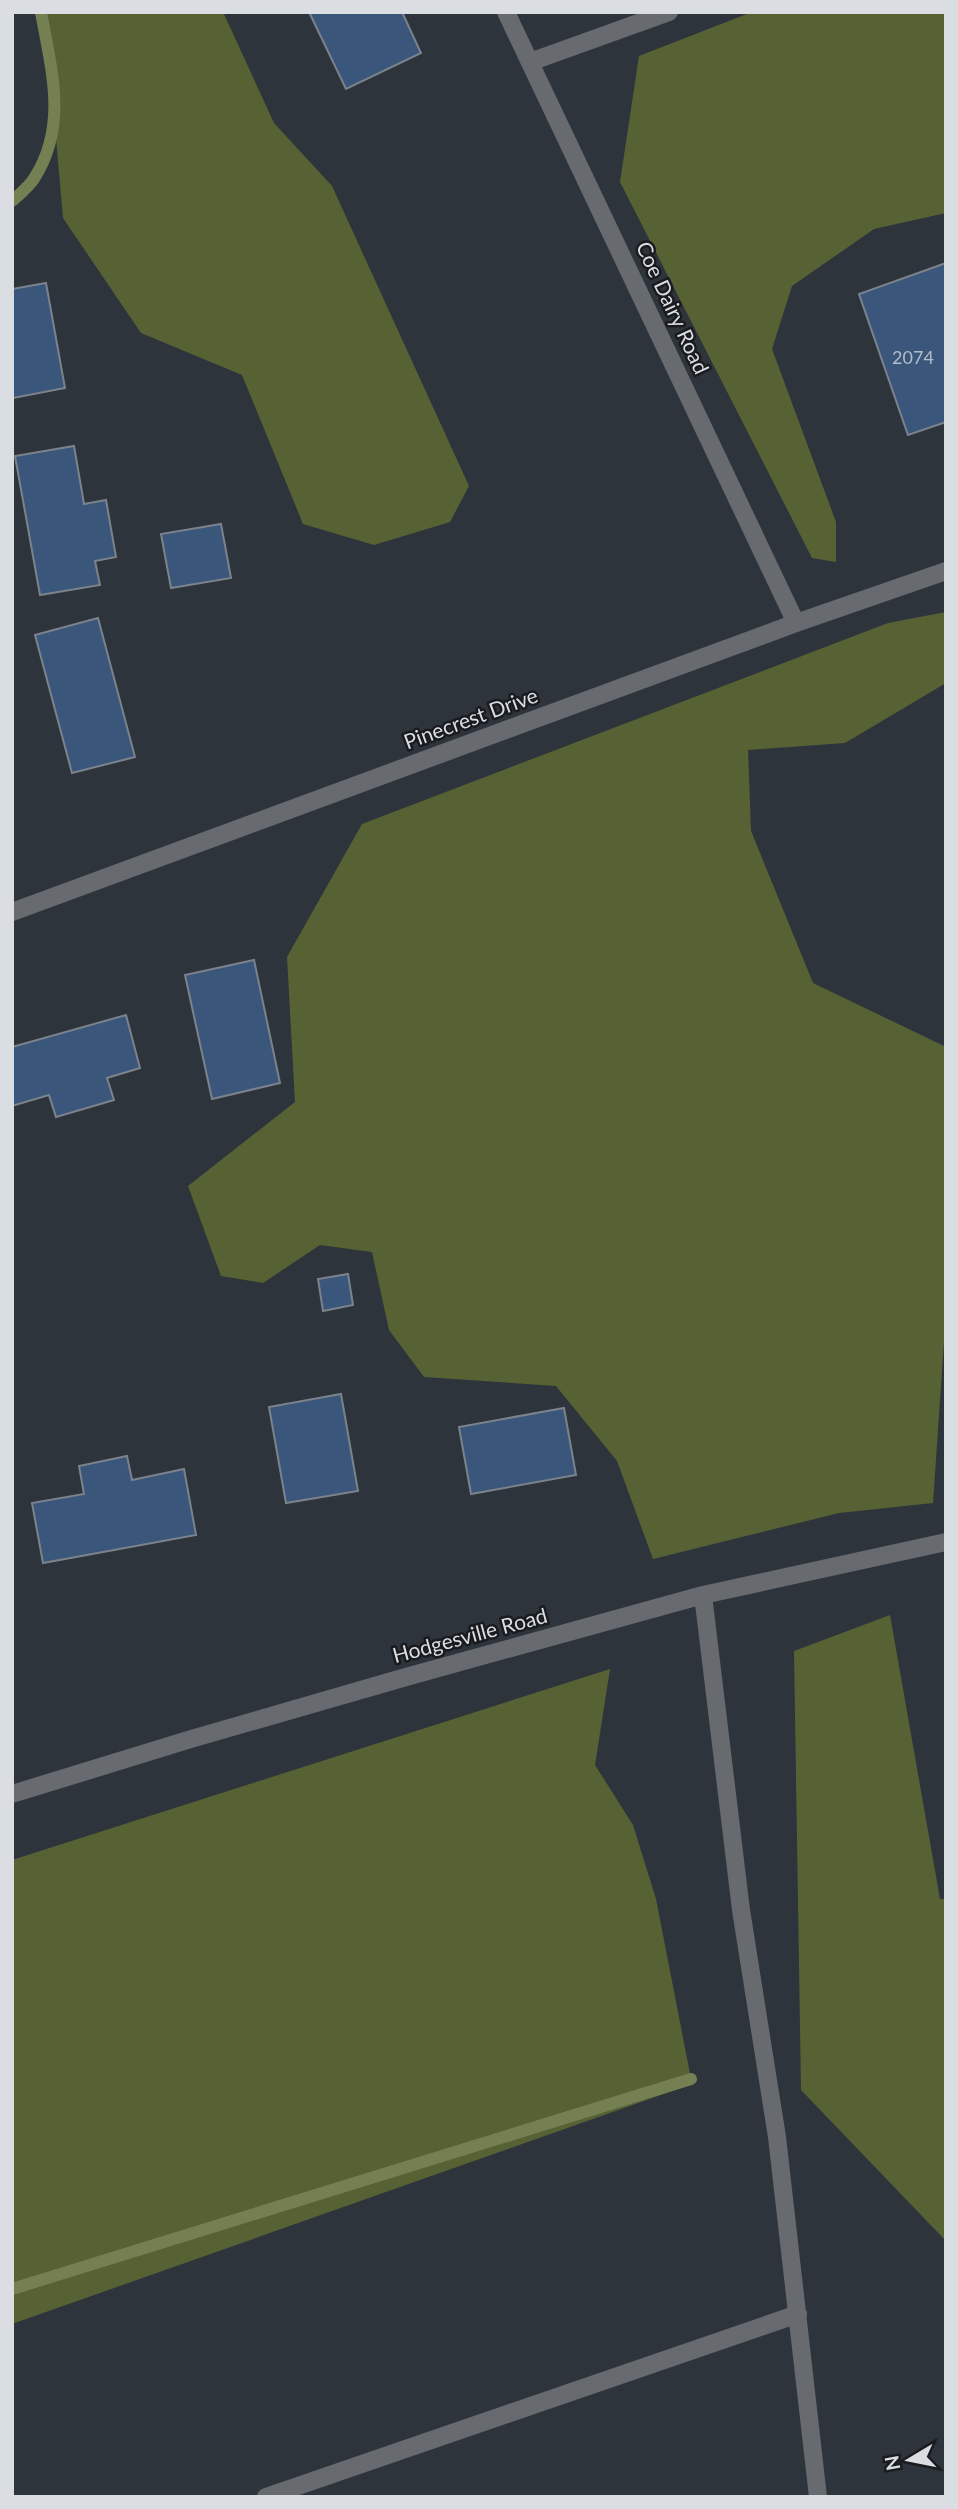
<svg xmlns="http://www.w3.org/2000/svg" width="958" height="2509" font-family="Lato,sans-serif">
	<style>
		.forest { fill: #576234 }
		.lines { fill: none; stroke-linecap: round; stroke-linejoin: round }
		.stream { stroke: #748051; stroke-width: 12 }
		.building { fill: #3a577b; stroke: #7b828b; stroke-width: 2 }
		.minor { stroke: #676a6e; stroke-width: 18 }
		.labels { text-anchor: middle; stroke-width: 5; stroke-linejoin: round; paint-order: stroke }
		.number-label { font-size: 18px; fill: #b2bcc9 }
		.street-label { font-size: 21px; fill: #dadee3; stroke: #191b1f }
	</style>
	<rect width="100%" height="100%" fill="#2e343c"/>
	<path class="forest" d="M45,12H223L274,123L332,186L469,486L450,522L374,545L303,524L242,375L141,333L63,218Z
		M752,12H946V213L874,229L792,286L772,349L836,522V562L812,558L620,182L639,56Z
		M946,612V683L845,743L748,750L751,831L813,983L946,1047V1312L933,1503L839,1513L653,1559L617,1461L556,1386L424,1377L389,1330L372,1252L320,1245L263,1283L221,1276L188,1186L295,1102L287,957L362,824L888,623Z
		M890,1615L940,1899H946V2241L801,2090L794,1651Z
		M610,1669L595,1765L633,1825L656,1899L692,2084L12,2324V1860Z"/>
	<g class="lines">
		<path class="stream" d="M12,201C20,194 30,186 35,177C68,124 51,69 41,12
			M12,2289L691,2079"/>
	</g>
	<path class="building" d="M309,12H402L421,53L346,89Z
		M946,263V422L908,435L859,294Z
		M46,283L65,388L13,398L12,289Z
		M74,446L84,504L106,500L116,557L95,561L100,585L40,595L15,456Z
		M221,524L231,578L171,588L161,534Z
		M98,618L135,757L72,773L35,635Z
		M254,960L280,1083L212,1099L185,975Z
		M126,1015L140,1068L107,1078L114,1100L56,1117L49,1095L12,1106V1047Z
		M348,1274L353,1305L323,1311L318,1279Z
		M341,1394L358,1491L286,1503L269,1407Z
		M564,1408L576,1475L471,1494L459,1427Z
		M127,1456L132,1480L184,1469L196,1535L43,1563L32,1503L84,1494L79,1466Z"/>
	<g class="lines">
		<path class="minor" d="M506,12L796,623
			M530,62L669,12
			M12,912L796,623L946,571
			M703,1595L741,1910L777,2137L818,2497
			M12,1794L191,1739L406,1677L703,1595L946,1542
			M266,2497L798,2314"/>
	</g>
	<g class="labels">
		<g class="number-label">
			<text x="913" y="364">2074</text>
		</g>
		<g class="street-label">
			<text transform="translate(672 308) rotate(65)" y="7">Coe Dairy Road</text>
			<text transform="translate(471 719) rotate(-20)" y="7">Pinecrest Drive</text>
			<text transform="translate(470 1636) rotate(-15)" y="7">Hodgesville Road</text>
		</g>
	</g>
	<rect width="958" height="2509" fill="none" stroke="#dadee3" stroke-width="28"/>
	<g transform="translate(909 2460) rotate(260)" stroke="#191b1f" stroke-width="5" paint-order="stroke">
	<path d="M0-5L12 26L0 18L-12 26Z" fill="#dadee3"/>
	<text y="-10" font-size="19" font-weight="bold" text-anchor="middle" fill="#dadee3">N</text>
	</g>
</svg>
